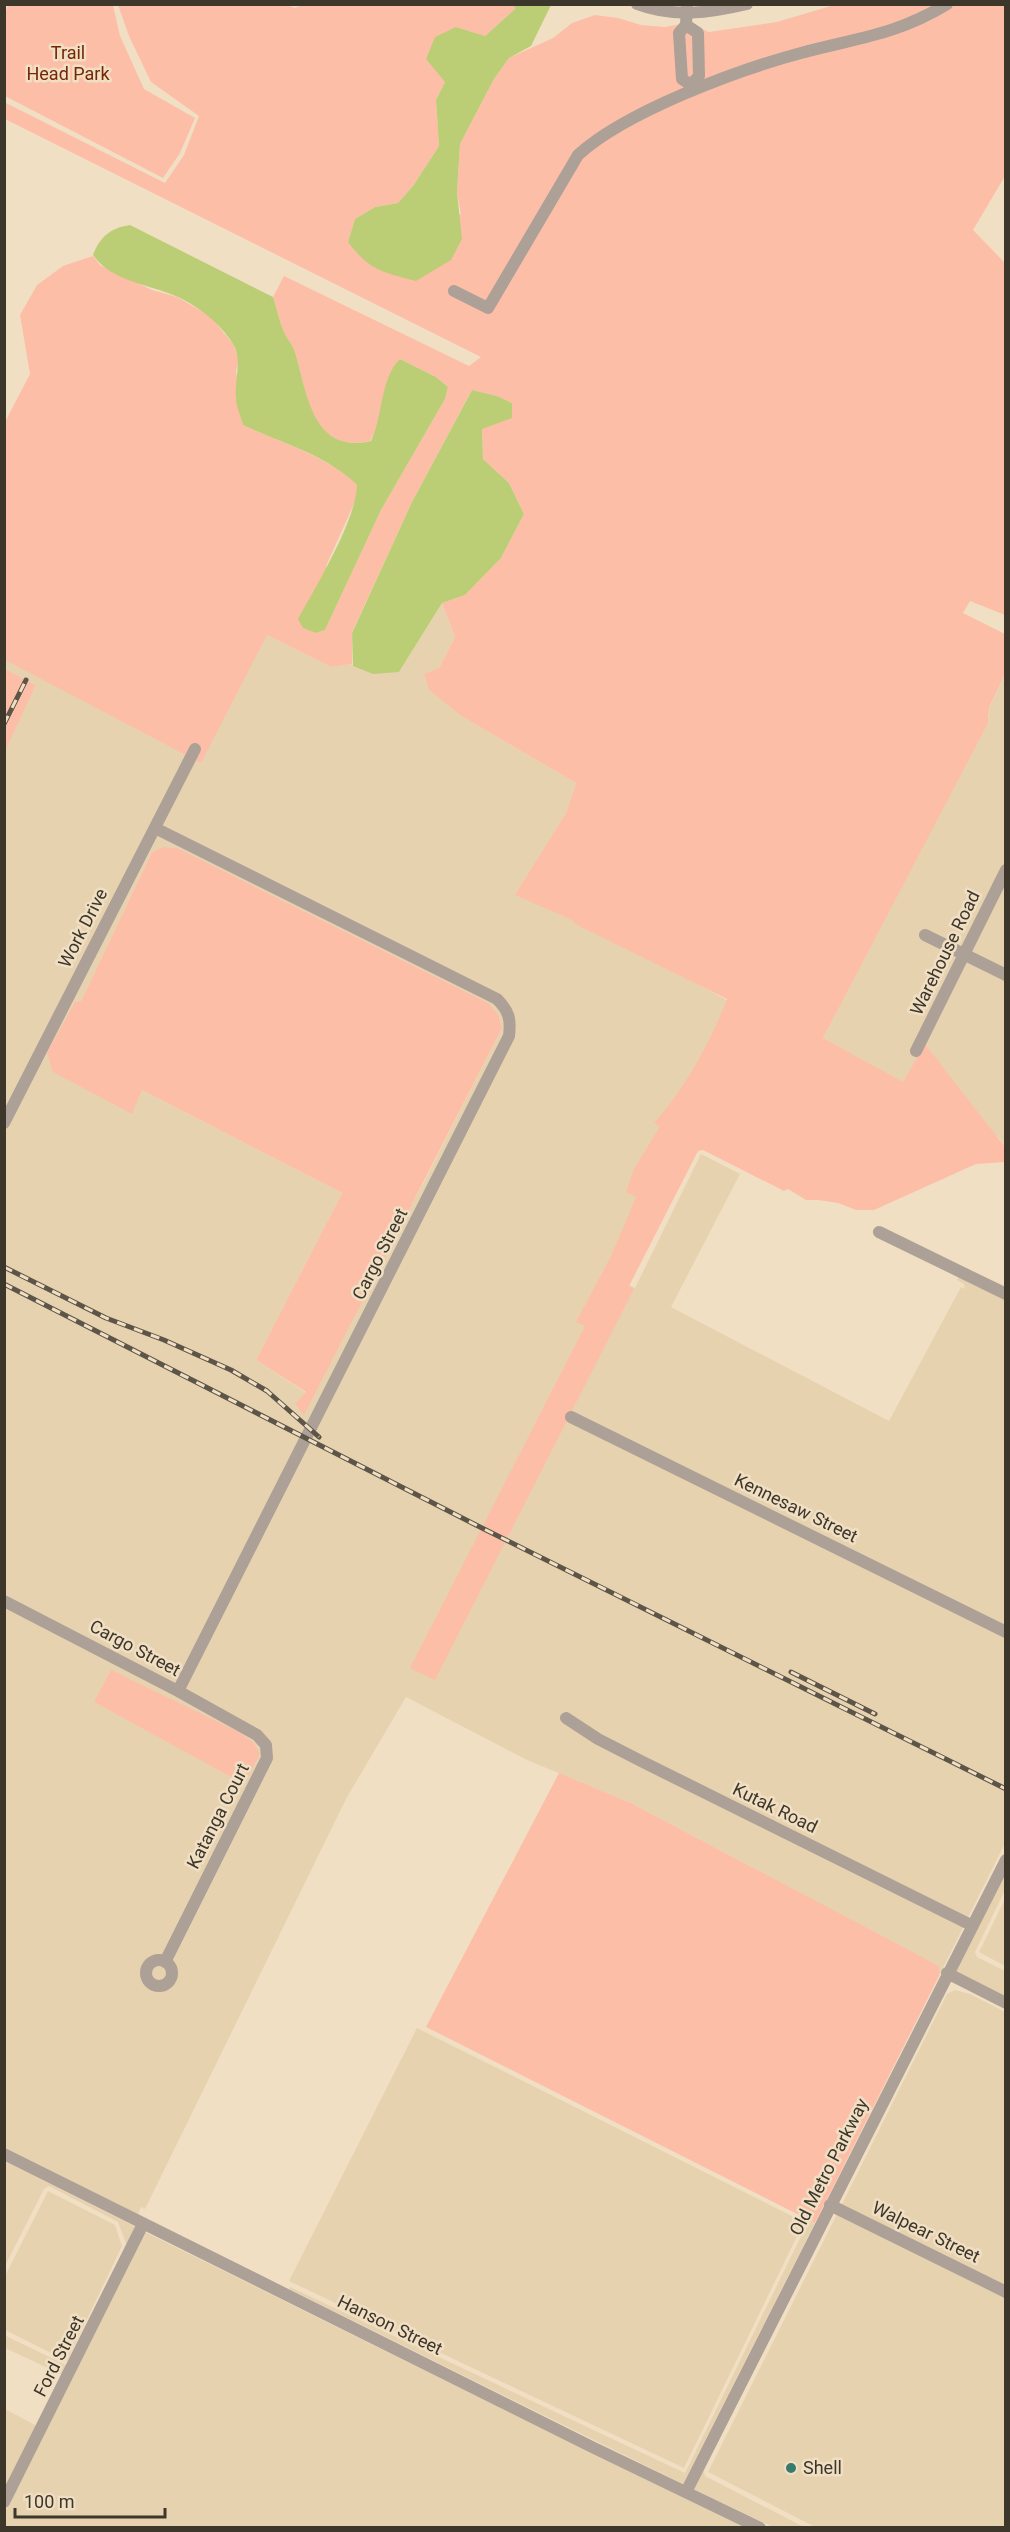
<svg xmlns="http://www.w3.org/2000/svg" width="1010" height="2532" font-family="Roboto,sans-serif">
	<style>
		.built { fill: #e7d2b0; fill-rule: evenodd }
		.green { fill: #fdbea8 }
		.water { fill: #bcce75 }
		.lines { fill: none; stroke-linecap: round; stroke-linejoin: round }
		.minor { stroke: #aca097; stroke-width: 12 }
		.rail-casing { stroke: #5d5547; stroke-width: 5 }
		.rail { stroke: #f1dfc4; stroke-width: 3; stroke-dasharray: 9; stroke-linecap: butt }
		.poi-dot { fill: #377b6d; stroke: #f1dfc4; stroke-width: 2 }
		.labels { text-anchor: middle; stroke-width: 5; stroke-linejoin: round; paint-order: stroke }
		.park-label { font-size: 18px; fill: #752706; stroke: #f1dfc4 }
		.street-label { font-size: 18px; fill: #3c362b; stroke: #f1dfc4 }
		.poi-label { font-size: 18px; fill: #3c362b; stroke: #f1dfc4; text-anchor: start }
	</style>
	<rect width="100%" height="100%" fill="#f1dfc4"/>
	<path class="built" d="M442,603L455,637L439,668L463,717L576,783L566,813L544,850L699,985L734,1004L604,1272L635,1288L701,1154L740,1174L671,1307L889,1421L961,1287L965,1289L964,1284L957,1280L962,1271L1005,1298V1843L939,1976L938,1966L631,1803L527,1760L406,1697L346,1799L145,2209L141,2207L138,2215L5,2148L4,751L36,685L5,669V654L267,635L331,667L352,664L353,666L399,672ZM163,847L177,848L499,1016L502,1028L424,1182L298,1408L306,1393L256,1360L342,1193L142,1090L75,1002L81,1001L152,852Z
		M1005,674V1147L998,1137L823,1038L989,717V709Z
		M1005,1871V1890L975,1952L977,1957L1005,1971V2006L949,1981Z
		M1005,1899V1966L979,1952Z
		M955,1990L970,1994L1005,2012V2527H815L708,2472L947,1994Z
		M417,2028L804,2222L684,2468L289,2281Z
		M869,2140L704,2470L705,2476L804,2527H773L693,2489Z
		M5,2161L136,2227L127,2246L118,2222L49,2186L44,2189L5,2266Z
		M48,2191L115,2225L122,2246L67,2361L5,2330V2276Z
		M809,2220L815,2223L683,2484L289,2289L290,2287L685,2473Z
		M145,2232L589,2452L746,2527L5,2528L4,2514Z
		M4,2335L68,2366L63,2375L5,2348Z
		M5,2409L37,2426L5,2491Z"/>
	<path class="green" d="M284,4L295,8L304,4L514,5L515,9L485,36L456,27L445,82L436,100L439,146L413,186L398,203L375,207L355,219L348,242L461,214L457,192L460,144L494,79L509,58L553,38L572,23L595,15L618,18L641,25L665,27L687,23L709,32L777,22L834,5H1005V176L973,230L1005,263V615L970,601L963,613L1005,634V674L989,708L988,723L823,1038L903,1082L925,1044L1005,1147V1162L976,1164L874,1210H856L838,1203L818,1200H806L788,1189L784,1191L703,1150L698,1151L629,1286L634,1289L435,1680L410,1668L585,1326L576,1322L611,1256L636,1197L626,1192L634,1169L660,1126L654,1123C685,1088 710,1043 727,999L575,924L572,920L515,895L566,813L576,783L463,717L429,690L424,674L439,668L455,637L442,603L465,595L501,558L524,514L509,483L483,459L482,429L512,403L497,396L472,390L468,397L412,502L352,632V664L331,667L267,635L201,763L5,660V422L30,374L20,315L37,285L63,266L93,256L100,265L152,290L177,297L210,316L233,344L239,360L236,371L243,425C281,443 327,456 358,485L357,497L327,564L316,633L325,630L381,510L445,399L448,387L436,377L400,359L378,426L370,441C311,454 307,393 295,352C293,345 287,339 284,332C279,321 277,308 273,297L284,276L469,366L481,357L5,119L4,102L165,183L184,155L199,116L151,82L129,36L118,5Z
		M8,5H113L120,36L144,89L195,118L180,153L163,178L5,96L4,17Z
		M5,669L36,685L5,751Z
		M163,847L177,848L488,1003L499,1016L502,1028L304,1415L295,1404L306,1392L256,1360L342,1193L142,1090L132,1114L53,1072L47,1053L75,1002L81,1001L152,852Z
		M111,1670L239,1732L253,1742L260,1754L244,1784L94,1702Z
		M559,1773L631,1803L939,1966V1976L815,2223L426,2027Z"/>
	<path class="water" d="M514,5H551L531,46L509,58L494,79L460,144L457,192L462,239L451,260L416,281C382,272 370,271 348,242L355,219L375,207L398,203L413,186L439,146L436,100L445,82L426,59L435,37L456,27L485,36L515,9Z
		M130,225L273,297C277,308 279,321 284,332C287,339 293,345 295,352C307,392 312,455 371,441C383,417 380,378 400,359L436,377L448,387L445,399L381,510L325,630L316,633L303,628L298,619C316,586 356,521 357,485C327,455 281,443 243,425C241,416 236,407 236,398C234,379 243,361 233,344C221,324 199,307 178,297C149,284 112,282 93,255C100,237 110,228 130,225Z
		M472,390L497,396L512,403V418L482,429L483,459L509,483L524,514L501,558L465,595L442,603L399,672L373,674L353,666L352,633L412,502Z"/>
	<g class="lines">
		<path class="minor" d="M637,4C674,18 709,13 747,4
			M687,4L686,25L679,33L682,79L691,85L692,90
			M686,25L698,33L699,76L691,85
			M454,291L488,308L578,155C625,112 737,70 801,53C857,38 896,35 947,4
			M925,935L1006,975
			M916,1051L1006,870
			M4,1123L195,749
			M879,1232L1006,1294
			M571,1417L1006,1632
			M4,1601L178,1691L509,1036C511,1019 509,1011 497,999L155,828
			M566,1718L598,1739L641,1761L971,1925
			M146 1973a13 13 0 1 1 26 0a13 13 0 1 1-26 0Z
			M165,1962L267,1758L266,1745L257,1735L178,1691
			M947,1973L1006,2003
			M4,2154L592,2447L760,2528
			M830,2205L1006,2292
			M686,2492L1006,1860
			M4,2502L143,2224"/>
		<defs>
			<path id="rail" d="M4,724L26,680
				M4,1267L106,1318L164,1340L231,1370L267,1391L319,1437
				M4,1284L476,1525L1006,1789
				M791,1672L875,1714"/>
		</defs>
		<use href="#rail" class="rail-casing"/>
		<use href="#rail" class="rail"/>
	</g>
	<circle class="poi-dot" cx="791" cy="2468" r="6"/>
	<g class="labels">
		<g class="park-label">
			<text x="68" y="59">Trail<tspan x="68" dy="21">Head Park</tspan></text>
		</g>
		<g class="street-label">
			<text transform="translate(83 928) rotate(-63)" y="6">Work Drive</text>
			<text transform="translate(945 953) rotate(-64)" y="6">Warehouse Road</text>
			<text transform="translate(380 1254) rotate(-63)" y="6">Cargo Street</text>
			<text transform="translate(796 1508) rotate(26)" y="6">Kennesaw Street</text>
			<text transform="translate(135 1648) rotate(28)" y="6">Cargo Street</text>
			<text transform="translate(775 1808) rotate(26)" y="6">Kutak Road</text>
			<text transform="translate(218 1816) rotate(-63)" y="6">Katanga Court</text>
			<text transform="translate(829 2167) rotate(-63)" y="6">Old Metro Parkway</text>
			<text transform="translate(926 2232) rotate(26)" y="6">Walpear Street</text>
			<text transform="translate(390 2325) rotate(26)" y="6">Hanson Street</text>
			<text transform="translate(59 2356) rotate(-63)" y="6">Ford Street</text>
		</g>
		<g class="poi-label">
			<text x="803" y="2474">Shell</text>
		</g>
	</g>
	<rect width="1010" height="2532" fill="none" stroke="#3c362b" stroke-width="12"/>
	<path d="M15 2508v9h150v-9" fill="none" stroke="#3c362b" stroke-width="3"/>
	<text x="24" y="2508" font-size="18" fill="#3c362b" stroke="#f1dfc4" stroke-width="4.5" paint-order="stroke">100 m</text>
</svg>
